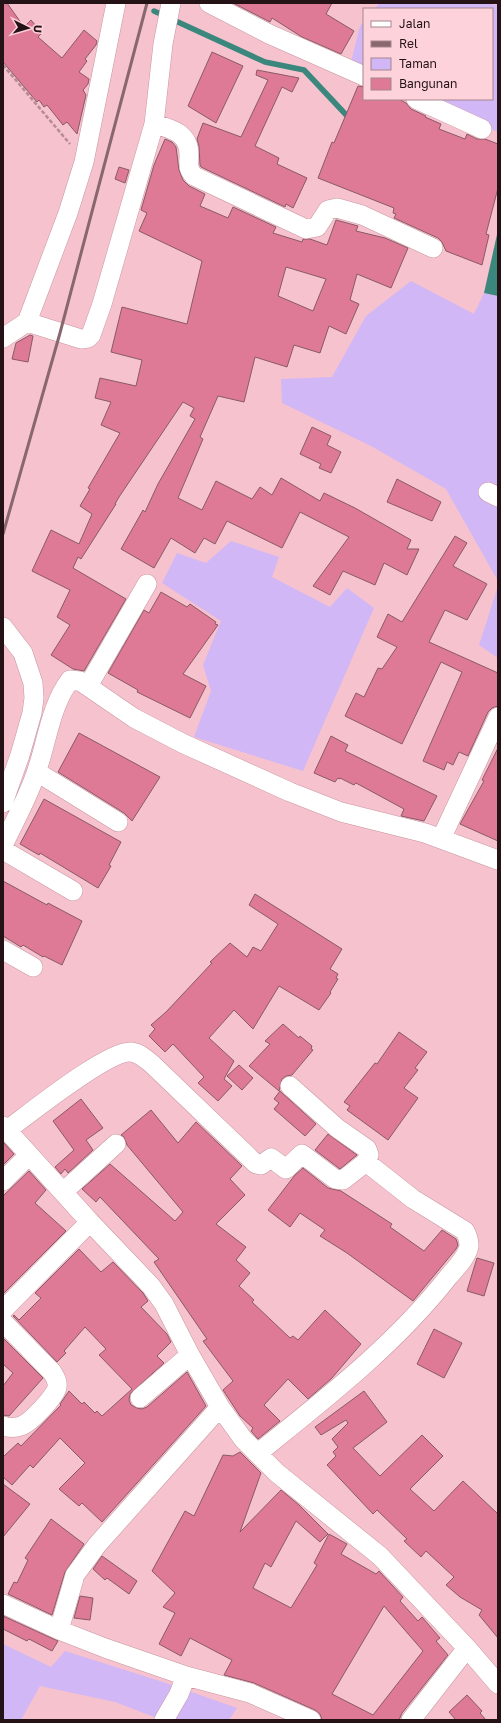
<svg xmlns="http://www.w3.org/2000/svg" width="501" height="1723" font-family="'Golos Text',sans-serif">
	<style>
		.green { fill: #d1b7f6 }
		.water { fill: #3b877d }
		.lines { fill: none; stroke-linecap: round; stroke-linejoin: round }
		.stream { stroke: #3b877d; stroke-width: 5.5 }
		.building { fill: #df7a96; stroke: #885a65; fill-rule: evenodd }
		.minor-casing { stroke: #c896a2; stroke-width: 20 }
		.path { stroke: #b58b95; stroke-width: 2.5; stroke-dasharray: 4 2; stroke-linecap: butt }
		.minor { stroke: #fff; stroke-width: 19 }
		.rail { stroke: #89676f; stroke-width: 3 }
	</style>
	<rect width="100%" height="100%" fill="#f6c2ce"/>
	<path class="green" d="M380,3H493V5H498V132L423,99H492V9H374Z
		M364,21V72L350,66L360,26Z
		M411,281L474,314L484,293L498,296V581L446,489L371,446L282,403L281,379L332,377L366,316Z
		M231,541L279,557L272,577L330,607L347,588L374,608L303,771L194,737L211,691L203,665L221,621L162,583L177,553L206,563Z
		M498,586V658L479,645Z
		M3,1644L51,1667L65,1651L163,1682L237,1708L229,1720H162L115,1702L40,1686L21,1720H3Z"/>
	<path class="water" d="M498,230V296L484,293Z"/>
	<g class="lines">
		<path class="stream" d="M154,11L265,62L304,70L350,119"/>
	</g>
	<path class="building" d="M3,3H7L24,27L31,20L42,33L38,37L62,58L84,30L97,41L96,45L85,59L87,61L79,72L89,79L88,84L83,90L86,95L77,134L67,122L63,125L47,105L44,107L39,100L37,102L3,62Z
		M233,3H332L326,14L354,31L341,54L302,37L272,18L270,22Z
		M212,52L243,66L216,123L188,106Z
		M257,70L299,78L292,92L282,87L255,146L279,158L277,164L307,178L293,208L286,204L285,207L201,167L200,165L199,146L197,139L203,123L241,137L268,80L256,75Z
		M358,86L364,87V99H399L406,103L411,109L426,116L425,117L441,124L439,129L465,139L467,134L477,139H485L498,144V188L486,234L489,235L482,265L446,251L442,242L438,238L394,218L396,214L393,213L394,208L318,178L332,142L334,143Z
		M165,139L172,142L176,147L179,170L183,180L189,186L205,194L200,206L228,218L233,207L276,227L273,233L302,242L303,239H310L327,245L336,220L358,226L356,231L385,238L408,248L391,288L357,274L350,300L359,304L346,334L329,326L320,353L294,345L287,367L255,357L244,402L218,396L200,437L203,439L178,498L202,510L216,481L252,499L260,487L272,495L281,478L320,501L324,493L355,508L411,540L407,549H419L407,575L384,563L375,585L343,571L330,595L313,586L349,537L300,512L282,548L227,521L215,544L204,538L195,553L171,538L154,568L121,549L143,510L145,512L158,484L195,419L190,416L194,408L183,402L119,497L115,504H116L81,559L78,557L73,568L126,599L84,671L73,669L51,655L70,625L57,617L70,590L32,571L51,530L79,544L92,514L80,506L90,489L88,488L120,433L101,425L111,402L95,398L100,378L136,386L142,360L111,352L122,307L187,324L202,261L139,231L147,213L141,210L154,165ZM286,267L326,279L313,311L278,296Z
		M119,167L129,170L125,183L115,179Z
		M30,335L33,336L28,362L12,359L16,343Z
		M312,427L331,436L327,445L341,452L331,473L319,468L321,464L300,454Z
		M397,479L441,502L432,521L387,502Z
		M455,536L467,543L453,566L487,584L467,620L445,610L429,642L498,673V706L492,708L488,712L468,756L459,752L453,765L447,762L444,770L423,761L462,672L441,662L402,744L345,716L356,693L364,697L378,668L382,669L397,647L377,637L388,614L402,622Z
		M161,592L187,607L190,604L216,622L215,624L218,625L183,674L206,686L190,718L137,692L138,690L108,673L144,610L149,613Z
		M79,733L160,777L132,821L124,813L58,772Z
		M331,736L348,745L345,751L437,796L424,821L401,816L404,809L356,783L354,785L340,778V779L338,778L335,782L314,773Z
		M498,748V841L460,824L484,781L482,780Z
		M44,799L121,842L109,865L111,866L98,888L40,853L39,855L20,844Z
		M3,881L47,905L48,903L82,921L62,965L44,956L43,957L23,945L21,947L3,936Z
		M255,894L342,949L330,969L338,974L336,978L338,979L330,992L331,993L319,1010L279,986L253,1029L234,1010L209,1038L234,1061L224,1079L232,1086L218,1101L198,1083L204,1077L173,1044L165,1052L149,1036L155,1029L151,1025L166,1012L212,963L210,962L230,943L247,957L253,947L261,951L278,924L249,905Z
		M283,1024L299,1038L300,1036L312,1046L311,1049L313,1050L292,1075L286,1076L282,1079L279,1091L249,1066L270,1044L265,1041Z
		M399,1032L427,1052L415,1068L418,1070L404,1088L418,1098L388,1140L347,1110L350,1106L344,1102L375,1063L377,1064Z
		M239,1065L253,1078L242,1090L227,1076Z
		M280,1091L316,1124L305,1136L274,1109L279,1103L274,1099Z
		M81,1099L103,1128L86,1140L93,1150L68,1173L65,1169L61,1174L55,1167L74,1150L53,1121Z
		M151,1110L178,1143L196,1122L242,1166L230,1179L245,1195L216,1224L246,1247L236,1260L250,1273L239,1286L254,1300L252,1302L290,1338L293,1336L298,1340L325,1310L361,1344L332,1378L308,1399L288,1379L264,1405L280,1421L258,1439L251,1431L253,1428L240,1416L223,1390L233,1381L203,1341L207,1339L154,1262L159,1259L100,1197L96,1202L82,1189L110,1164L175,1221L183,1212L127,1145L124,1137L121,1135Z
		M328,1134L357,1155L340,1169L315,1150Z
		M3,1142L14,1154L4,1164L3,1162Z
		M303,1168L328,1188L341,1191L392,1224L390,1227L424,1251L442,1230L456,1239L458,1245L456,1249L413,1301L347,1253L320,1236L325,1230L300,1213L290,1227L268,1210L295,1175Z
		M29,1171L46,1190L35,1203L66,1231L3,1294V1196Z
		M79,1249L101,1272L113,1262L143,1293L148,1301L141,1307L167,1334L171,1342L157,1356L164,1363L130,1394L129,1400L131,1405L137,1408L142,1409L147,1407L187,1372L206,1406L102,1522L82,1503L79,1506L59,1489L85,1463L60,1438L33,1468L30,1465L12,1485L3,1477V1457L18,1443L21,1446L61,1405L60,1404L69,1391L82,1404L84,1402L95,1413L97,1411L102,1416L132,1389L99,1355L106,1349L85,1327L64,1351L66,1353L57,1362L13,1316L14,1315L19,1320L41,1298L35,1293Z
		M477,1258L494,1263L484,1296L467,1291Z
		M434,1329L462,1343L444,1378L417,1364Z
		M3,1338L43,1378L9,1416L3,1415V1386L13,1373L3,1364Z
		M364,1391L387,1422L353,1448L380,1476L422,1435L443,1456L410,1489L434,1511L463,1481L498,1514V1638L479,1615L482,1610L460,1597L446,1585L454,1577L426,1551L421,1557L404,1541L407,1539L377,1510L373,1514L327,1465L336,1456L333,1452L338,1447L332,1439L348,1423L346,1420L321,1435L315,1427Z
		M240,1452L261,1473L240,1532L281,1490L299,1505L328,1534L320,1542L296,1521L271,1567L265,1563L253,1588L291,1608L317,1565L314,1563L329,1534L347,1544L341,1554L376,1574L379,1571L403,1597L400,1601L418,1621L422,1617L440,1638L436,1641L448,1655L402,1713L399,1720H322L320,1714L315,1710L254,1683L224,1675L232,1660L190,1638L181,1656L159,1644L175,1613L163,1607L175,1593L152,1571L185,1511L194,1516L223,1455L233,1456ZM384,1606L423,1651L373,1715L332,1694Z
		M3,1484L30,1504L3,1537Z
		M51,1519L84,1544L65,1572L52,1615L8,1594L14,1582L17,1583L28,1560L25,1558Z
		M102,1556L137,1581L129,1594L107,1578L105,1580L93,1569Z
		M80,1596L93,1598L90,1620L74,1618Z
		M3,1616L58,1641L52,1651L29,1639L27,1641L3,1629Z
		M467,1695L482,1711L480,1713L486,1720H456L449,1712Z"/>
	<g class="lines">
		<defs>
			<path id="minor" d="M209,3L269,34L364,76
				M416,99L482,129
				M154,124C172,129 189,133 189,155C189,164 187,168 194,176L306,229L317,227L328,210L337,208L362,215L433,248
				M27,322L81,339L88,338L91,335L102,304L154,124L163,44L171,3
				M3,338L27,322L68,213L84,162L116,3
				M488,492L498,497
				M3,627L23,653L33,683L34,698L32,713L20,755L3,803
				M88,686L147,584
				M37,772L118,822
				M441,839L498,717
				M3,846C14,821 29,796 37,770C47,741 51,705 70,680L80,681L134,718L184,744L290,792L341,812L425,833L498,860
				M3,850L73,891
				M3,950L33,967
				M3,1126L90,1222L151,1286L164,1304L190,1355L220,1407L243,1439L277,1473L380,1556L467,1648L498,1684
				M7,1130C29,1114 108,1050 131,1052C140,1053 146,1059 153,1065L256,1164L261,1165L271,1158L286,1169L302,1154L335,1179L343,1180L366,1162L369,1155L367,1149L337,1128L290,1086
				M3,1181L29,1155
				M63,1192L116,1144
				M3,1310L90,1222
				M3,1322L52,1372C55,1377 58,1381 57,1387C56,1396 30,1423 21,1426C15,1428 9,1428 3,1426
				M140,1398L190,1355
				M258,1453C325,1399 395,1345 449,1276C456,1268 467,1257 469,1246C469,1241 467,1235 465,1231L413,1199L366,1162
				M3,1604L59,1630L105,1648L186,1676L250,1693L311,1720
				M59,1630L75,1575L97,1545L220,1407
				M164,1720L179,1694L186,1676
				M411,1720L467,1648"/>
		</defs>
		<use href="#minor" class="minor-casing"/>
		<path class="path" d="M3,65L70,144"/>
		<use href="#minor" class="minor"/>
		<path class="rail" d="M3,534L60,333L147,3"/>
	</g>
	<rect width="501" height="1723" fill="none" stroke="#241216" stroke-width="8"/>
	<rect x="363" y="8" width="130" height="92" fill="#fdd2db" stroke="#a6858c"/>
	<rect x="371" y="21" width="20" height="6" fill="#ffffff" stroke="#a6858c"/>
	<text x="399" y="28" font-size="12" fill="#241216">Jalan</text>
	<rect x="371" y="41" width="20" height="6" fill="#89676f" stroke="#a6858c"/>
	<text x="399" y="48" font-size="12" fill="#241216">Rel</text>
	<rect x="371" y="58" width="20" height="12" fill="#d1b7f6" stroke="#a6858c"/>
	<text x="399" y="68" font-size="12" fill="#241216">Taman</text>
	<rect x="371" y="78" width="20" height="12" fill="#df7a96" stroke="#a6858c"/>
	<text x="399" y="88" font-size="12" fill="#241216">Bangunan</text>
	<g transform="translate(28 28) rotate(95)" stroke="#fdd2db" stroke-width="3" paint-order="stroke">
	<path d="M0-3L7 15L0 10L-7 15Z" fill="#241216"/>
	<text y="-6" font-size="11" font-weight="bold" text-anchor="middle" fill="#241216">U</text>
	</g>
</svg>
